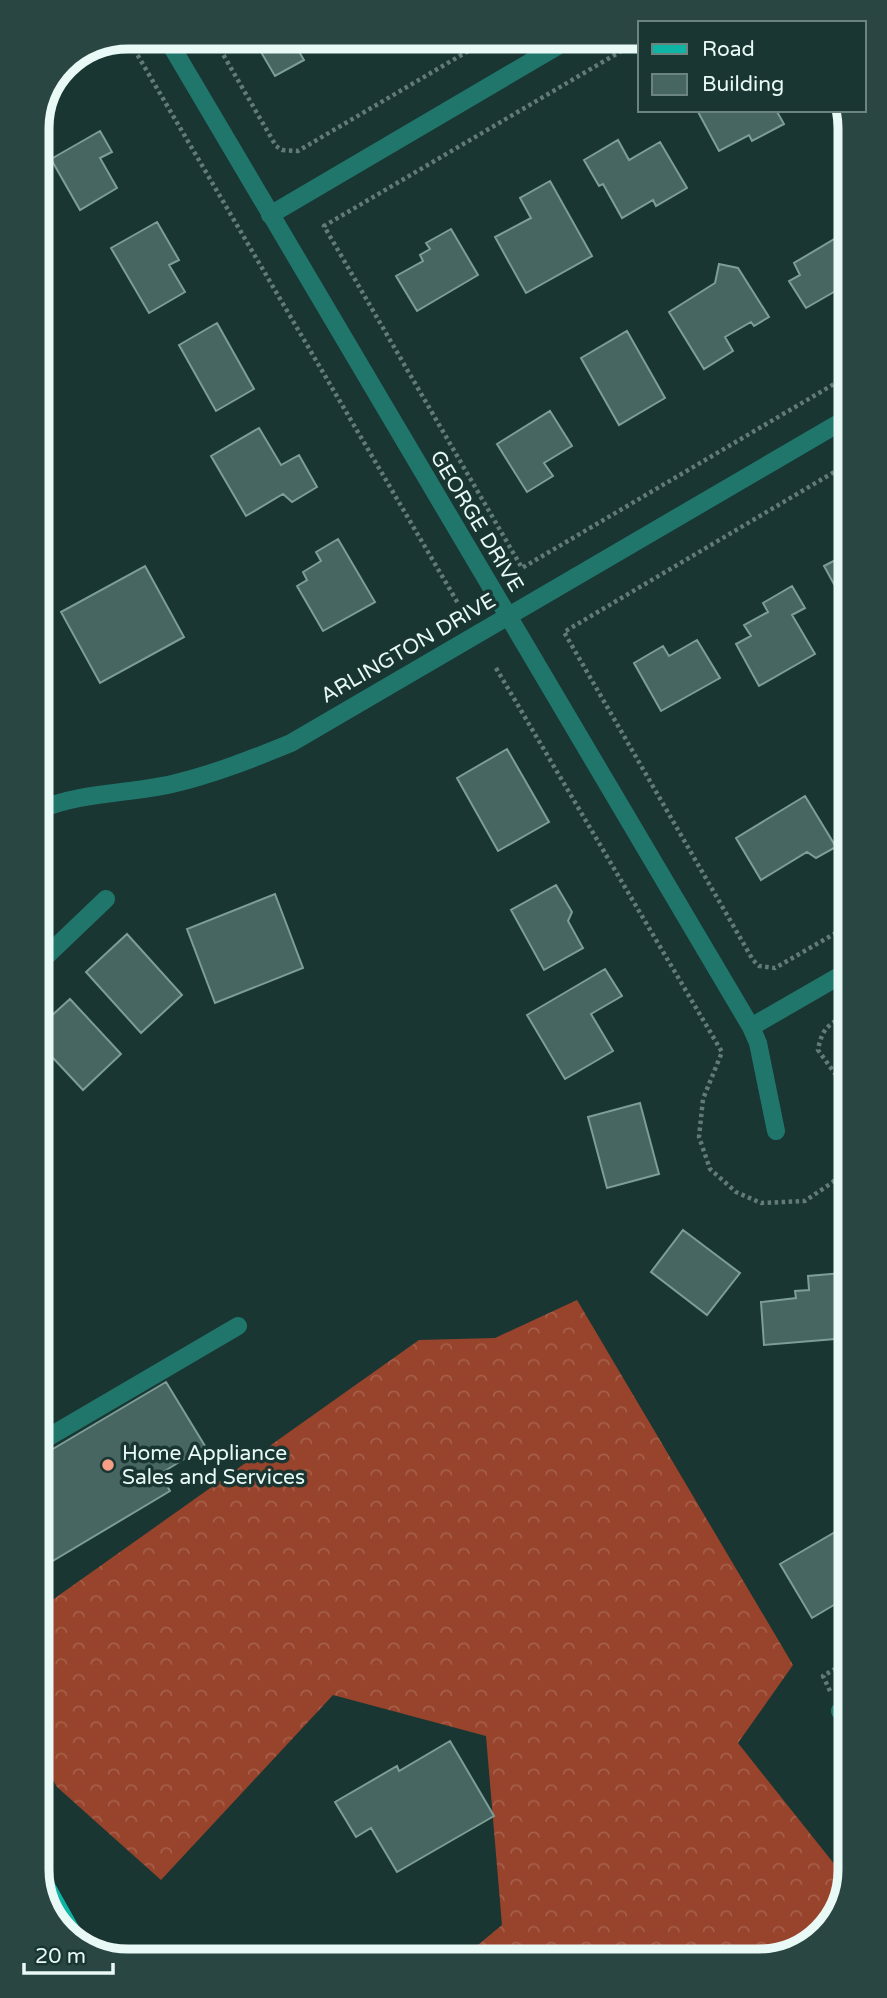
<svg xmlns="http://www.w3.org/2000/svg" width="887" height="1998" font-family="'Varela Round',sans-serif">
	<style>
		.forest { fill: url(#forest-crowns) }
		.building { fill: #476661; stroke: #7d9d97; stroke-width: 2 }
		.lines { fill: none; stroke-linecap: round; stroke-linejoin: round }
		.path { stroke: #637b78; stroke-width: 4.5; stroke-dasharray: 3.5 3.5; stroke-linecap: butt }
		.lane { stroke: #21766c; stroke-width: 18 }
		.street { stroke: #21766c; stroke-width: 18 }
		.primary { stroke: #0eb5a5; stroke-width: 18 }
		.poi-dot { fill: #f49f86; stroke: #193632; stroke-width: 2.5 }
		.labels { text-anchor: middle; stroke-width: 7; stroke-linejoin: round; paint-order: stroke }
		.street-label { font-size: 21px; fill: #e8f9f6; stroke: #193632 }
		.poi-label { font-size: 21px; fill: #e8f9f6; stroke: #193632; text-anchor: start }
		.rim { fill: none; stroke: #e8f9f6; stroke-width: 9 }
	</style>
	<defs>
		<pattern id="forest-crowns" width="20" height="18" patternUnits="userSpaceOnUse" patternTransform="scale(1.75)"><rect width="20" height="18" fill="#98432b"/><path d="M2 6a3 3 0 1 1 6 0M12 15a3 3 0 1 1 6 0" fill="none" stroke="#a65f4a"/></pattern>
	</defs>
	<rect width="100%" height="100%" fill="#193632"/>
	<path class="forest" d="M577,1300L793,1665L738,1743L847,1880L835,1921L789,1956L461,1959L502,1925L486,1736L333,1695L161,1880L57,1787L41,1760V1608L419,1340L495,1338Z"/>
	<path class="building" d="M267,37H293L291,38L304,60L275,76L258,47L269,41Z
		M697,110H776L784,124L752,141L749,135L719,151Z
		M100,131L112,152L100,158L117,188L80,210L51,159Z
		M618,140L629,160L660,142L687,188L656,206L653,200L622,218L603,184L599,186L584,160Z
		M550,181L592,256L526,293L495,237L531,218L520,198Z
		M157,222L179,260L169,265L185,292L149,313L111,248Z
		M451,229L478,275L417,311L396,276L423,261L420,255L430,249L426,243Z
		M846,232V285L806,308L789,281L800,275L794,263Z
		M719,264L738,268L769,317L754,326L751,322L725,337L733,351L704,369L669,312L715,283Z
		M217,323L254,389L216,411L179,345Z
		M627,331L665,398L619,425L581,358Z
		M550,411L572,446L544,463L553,476L527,492L497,444Z
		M259,428L281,465L299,455L317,487L292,502L283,494L246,516L211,456Z
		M338,539L375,602L323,631L297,586L307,580L303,572L321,561L316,552Z
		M847,554V594L841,597L824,566Z
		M145,566L184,637L100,683L61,612Z
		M792,586L805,608L792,615L815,654L759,686L736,644L751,636L744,625L768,612L763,603Z
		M697,640L720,678L661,711L634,663L663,646L669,656Z
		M507,749L549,822L498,851L457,778Z
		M847,789V813L837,795Z
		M805,796L836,847L816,858L807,852L761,880L736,838Z
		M556,885L572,912L568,921L583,948L544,970L511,910Z
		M275,894L303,968L215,1003L187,929Z
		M127,934L182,995L141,1033L86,972Z
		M605,969L622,996L591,1014L613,1051L565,1079L527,1015Z
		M70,999L121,1054L83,1090L39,1043V1027Z
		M640,1103L659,1174L607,1188L588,1117Z
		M683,1230L740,1273L707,1315L651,1272Z
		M842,1273L847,1338L764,1345L761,1302L796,1298L795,1291L809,1290L808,1276Z
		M166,1382L205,1446L160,1474L170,1491L46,1565L41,1557V1456Z
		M849,1524V1596L812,1618L780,1564Z
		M450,1741L494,1816L397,1872L371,1828L356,1837L335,1802L397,1766L399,1771Z"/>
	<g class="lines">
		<path class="path" d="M127,37L459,605
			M213,37L276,146L282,150L298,151L492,37
			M640,40L324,226L522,568L846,377
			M846,465L564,632L753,960L759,966L775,968L848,926
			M496,668L722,1052L703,1099L699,1137L710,1169L736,1192L761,1203L805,1201L833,1182L848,1159
			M848,1014C828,1025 822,1028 818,1050L841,1082L848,1097
			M830,1691L823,1676L850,1660"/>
		<path class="lane" d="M39,963L106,899
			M40,1442L238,1326"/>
		<path class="street" d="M166,37L751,1027L758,1043L776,1131
			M270,215L573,37
			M39,810C81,792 128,794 172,784C214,774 252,759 291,743L846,419
			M751,1027L848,971
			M840,1711L850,1705"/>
		<path class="primary" d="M42,1879L79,1945"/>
	</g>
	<circle class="poi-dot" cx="108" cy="1465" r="7"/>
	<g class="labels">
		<g class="street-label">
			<text transform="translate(477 521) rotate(59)" y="7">GEORGE DRIVE</text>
			<text transform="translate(408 648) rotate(-30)" y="7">ARLINGTON DRIVE</text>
		</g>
		<g class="poi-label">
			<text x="122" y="1460">Home Appliance<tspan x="122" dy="24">Sales and Services</tspan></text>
		</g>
	</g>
	<path d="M0 0H887V1998H0ZM128 49H759A79 79 0 0 1 838 128V1870A79 79 0 0 1 759 1949H128A79 79 0 0 1 49 1870V128A79 79 0 0 1 128 49Z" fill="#2a4642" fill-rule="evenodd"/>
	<path class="rim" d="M128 49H759A79 79 0 0 1 838 128V1870A79 79 0 0 1 759 1949H128A79 79 0 0 1 49 1870V128A79 79 0 0 1 128 49Z"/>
	<rect x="638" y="21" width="228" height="91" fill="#193632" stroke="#6c8480" stroke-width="2"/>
	<rect x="652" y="44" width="35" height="10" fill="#0eb5a5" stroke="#6c8480" stroke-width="2"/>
	<text x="702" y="56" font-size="21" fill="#e8f9f6">Road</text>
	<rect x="652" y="74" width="35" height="21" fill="#476661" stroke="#6c8480" stroke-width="2"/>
	<text x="702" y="91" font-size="21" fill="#e8f9f6">Building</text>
	<path d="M24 1963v10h89v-10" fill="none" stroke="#e8f9f6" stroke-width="3.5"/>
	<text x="35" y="1963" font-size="21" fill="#e8f9f6" stroke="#193632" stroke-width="5" paint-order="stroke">20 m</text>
</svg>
